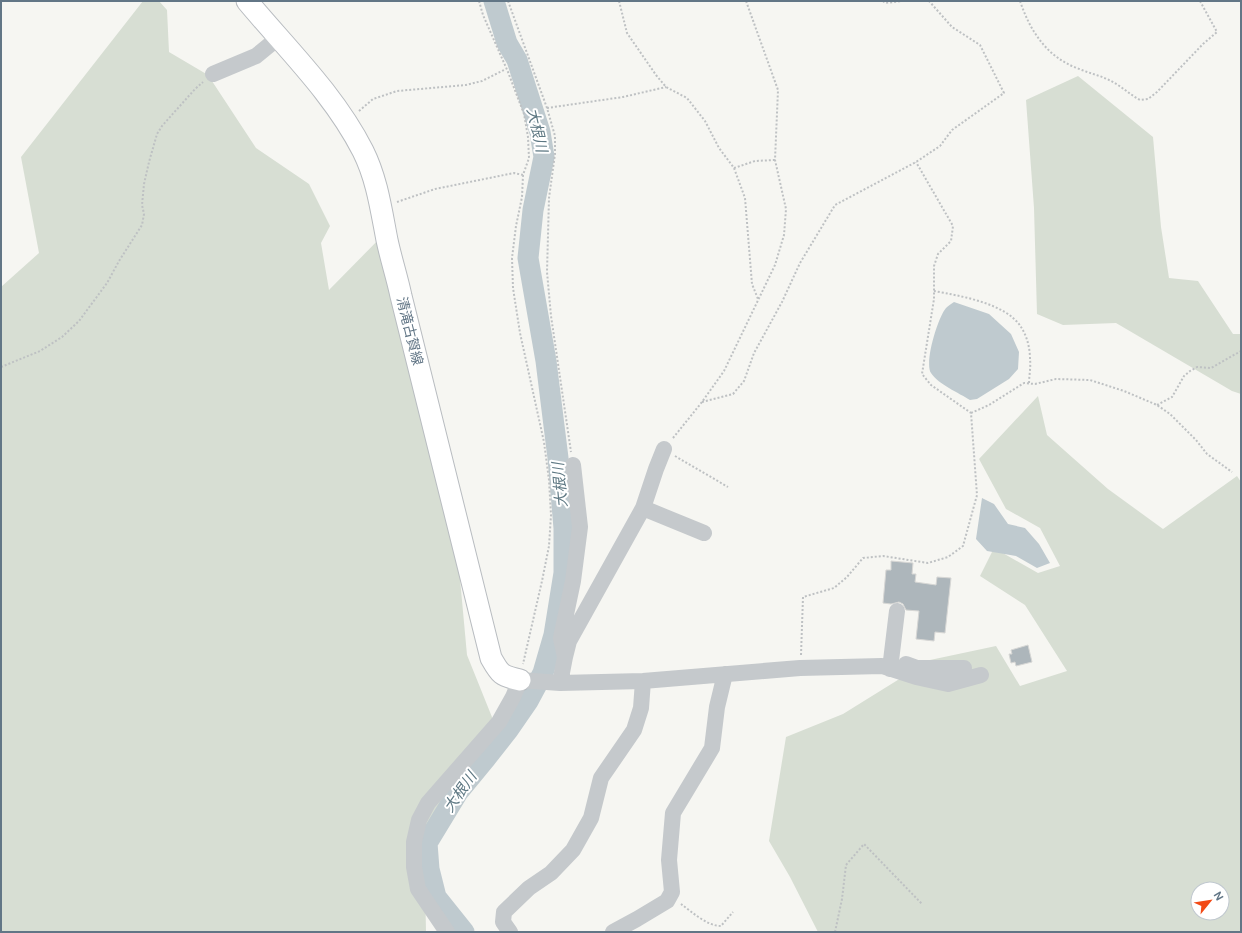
<svg xmlns="http://www.w3.org/2000/svg" width="1242" height="933" font-family="'DM Sans','Noto Sans JP',sans-serif">
	<style>
		.green { fill: #d7ded3; fill-rule: evenodd }
		.water { fill: #bfcacf }
		.lines { fill: none; stroke-linecap: round; stroke-linejoin: round }
		.river { stroke: #bfcacf; stroke-width: 21 }
		.building { fill: #adb6bb; stroke: #d7d7d5 }
		.major-casing { stroke: #b8bcc0; stroke-width: 23 }
		.path { stroke: #bec1c3; stroke-width: 2; stroke-dasharray: 2 2; stroke-linecap: butt }
		.minor { stroke: #c5c9cc; stroke-width: 16 }
		.major { stroke: #fff; stroke-width: 21 }
		.labels { text-anchor: middle; stroke-width: 4; stroke-linejoin: round; paint-order: stroke }
		.street-label { font-size: 14px; fill: #627686; stroke: #fff }
		.water-label { font-size: 15px; font-style: italic; fill: #5e7883; stroke: #fff }
	</style>
	<rect width="100%" height="100%" fill="#f6f6f2"/>
	<path class="green" d="M143,1H159L167,10L169,52L208,75L256,148L309,184L330,226L321,243L329,290L388,230L459,568L467,655L498,732L424,829L426,932H1V287L39,253L21,157Z
		M1078,76L1153,137L1161,227L1169,278L1198,281L1233,334H1241V394L1232,391L1116,323L1063,325L1037,314L1034,208L1026,100Z
		M1038,396L1047,435L1108,489L1163,529L1237,476L1241,482V932H818L790,877L769,841L786,737L843,714L930,660L996,646L1020,686L1067,671L1025,605L980,576L994,548L1038,573L1060,566L1040,528L1006,509L979,459ZM1198,889H1222V913H1198Z"/>
	<path class="water" d="M954,302L989,314L1011,334L1019,352L1018,369L1009,379L977,399L970,400C959,393 938,384 931,373C924,363 938,317 946,308C948,306 951,304 954,302Z
		M982,498L994,504L1008,524L1025,528L1039,544L1050,563L1037,568L1016,556L987,551L976,539Z"/>
	<g class="lines">
		<path class="river" d="M464,932L436,897L429,869L427,843L458,792L486,758L508,730L528,701L543,673L554,635L564,573V528L558,458L546,361L528,258L533,210L544,157L540,132L517,60L507,43L494,1"/>
	</g>
	<path class="building" d="M891,561L913,563L912,574H916L915,582L936,585L937,577L951,578L945,633L935,632L934,641L916,639L919,611L906,610L903,604L899,602L891,604L883,603L886,570H891Z
		M1028,645L1032,662L1016,666L1015,662L1011,663L1009,654H1012L1011,650Z"/>
	<g class="lines">
		<defs>
			<path id="major" d="M247,1C287,49 334,94 363,151C377,179 381,209 387,240C391,259 397,277 401,296C432,416 460,537 491,658C500,674 501,676 520,680"/>
		</defs>
		<use href="#major" class="major-casing"/>
		<path class="path" d="M479,1L483,15L508,72L524,114L528,137L529,158L523,175L522,197L516,226L512,258L513,288L520,333L544,442L549,480L551,515L549,546L542,581L523,664
			M508,1L547,108L555,136V154L549,198L547,272L551,316L571,452
			M619,1L627,33L656,75L666,87L687,98L705,121L719,148L734,168L745,198L752,284L758,299
			M883,1L885,3L902,1
			M1020,1C1030,31 1047,57 1077,68C1088,73 1099,75 1109,80C1120,85 1129,94 1140,100L1148,99L1157,92L1203,44L1217,32L1200,1
			M547,108L623,97L666,87
			M359,111L373,99L397,91L466,85L482,81L506,69
			M734,168L755,161L775,160
			M397,202L435,189L514,173L523,175
			M934,291C960,296 1006,303 1021,327C1027,336 1030,348 1030,359C1031,367 1029,376 1029,384
			M1,367L40,351L62,337L79,321L107,283L119,261L142,225L144,214L142,205L144,184L149,162L157,134L162,126L195,89L203,82
			M702,402L733,394L744,381L754,353L782,302L800,263L835,205L916,162L940,146L952,130L1004,93L980,45L952,27L929,1
			M1157,405L1172,397L1184,376L1190,371L1197,367L1211,368L1241,351
			M971,413L989,405L1024,383L1035,384L1056,379L1090,380L1124,391L1157,405L1170,414L1196,440L1207,454L1232,472
			M673,438L702,402L724,371L775,265L784,235L786,209L775,160L778,90L746,1
			M675,456L728,487
			M801,655L803,597L834,588L847,577L863,558L883,556L928,563L948,557L963,546L977,495L971,413L931,385L922,374L934,299V266L938,254L951,241L953,226L916,162
			M681,904C692,912 707,926 721,926L733,912
			M835,932L842,899L846,865L864,844L922,904"/>
		<path class="minor" d="M213,74L256,56L278,38
			M643,508L704,533
			M565,657L569,641L643,508L656,469L664,449
			M906,664L917,668H964
			M890,669L897,611
			M560,683L565,657L561,638L573,581L580,527L573,465
			M447,932L418,889L414,867V842L419,820L428,803L499,722L513,697L520,680L560,683L643,681L800,668L882,666L916,677L948,684L981,675
			M510,932L503,922L504,912L529,888L551,873L573,850L591,818L601,778L634,730L641,708L643,681
			M613,932L637,919L667,901L672,892L669,860L673,813L712,748L717,707L725,674"/>
		<use href="#major" class="major"/>
	</g>
	<g class="labels">
		<g class="street-label">
			<text transform="translate(410 331) rotate(76)" y="5">清滝古賀線</text>
		</g>
		<g class="water-label">
			<text transform="translate(537 130) rotate(77)" y="5">大根川</text>
			<text transform="translate(560 485) rotate(-95)" y="5">大根川</text>
			<text transform="translate(460 792) rotate(-55)" y="5">大根川</text>
		</g>
	</g>
	<rect width="1242" height="933" fill="none" stroke="#627686" stroke-width="4"/>
	<g transform="translate(1210 901) rotate(60)"><circle r="19" fill="#ffffff" stroke="#c0c8cf"/>
	<path d="M0-3L7 15L0 10L-7 15Z" fill="#f24a16"/>
	<text y="-6" font-size="11" font-weight="bold" text-anchor="middle" fill="#627686">N</text>
	</g>
</svg>
